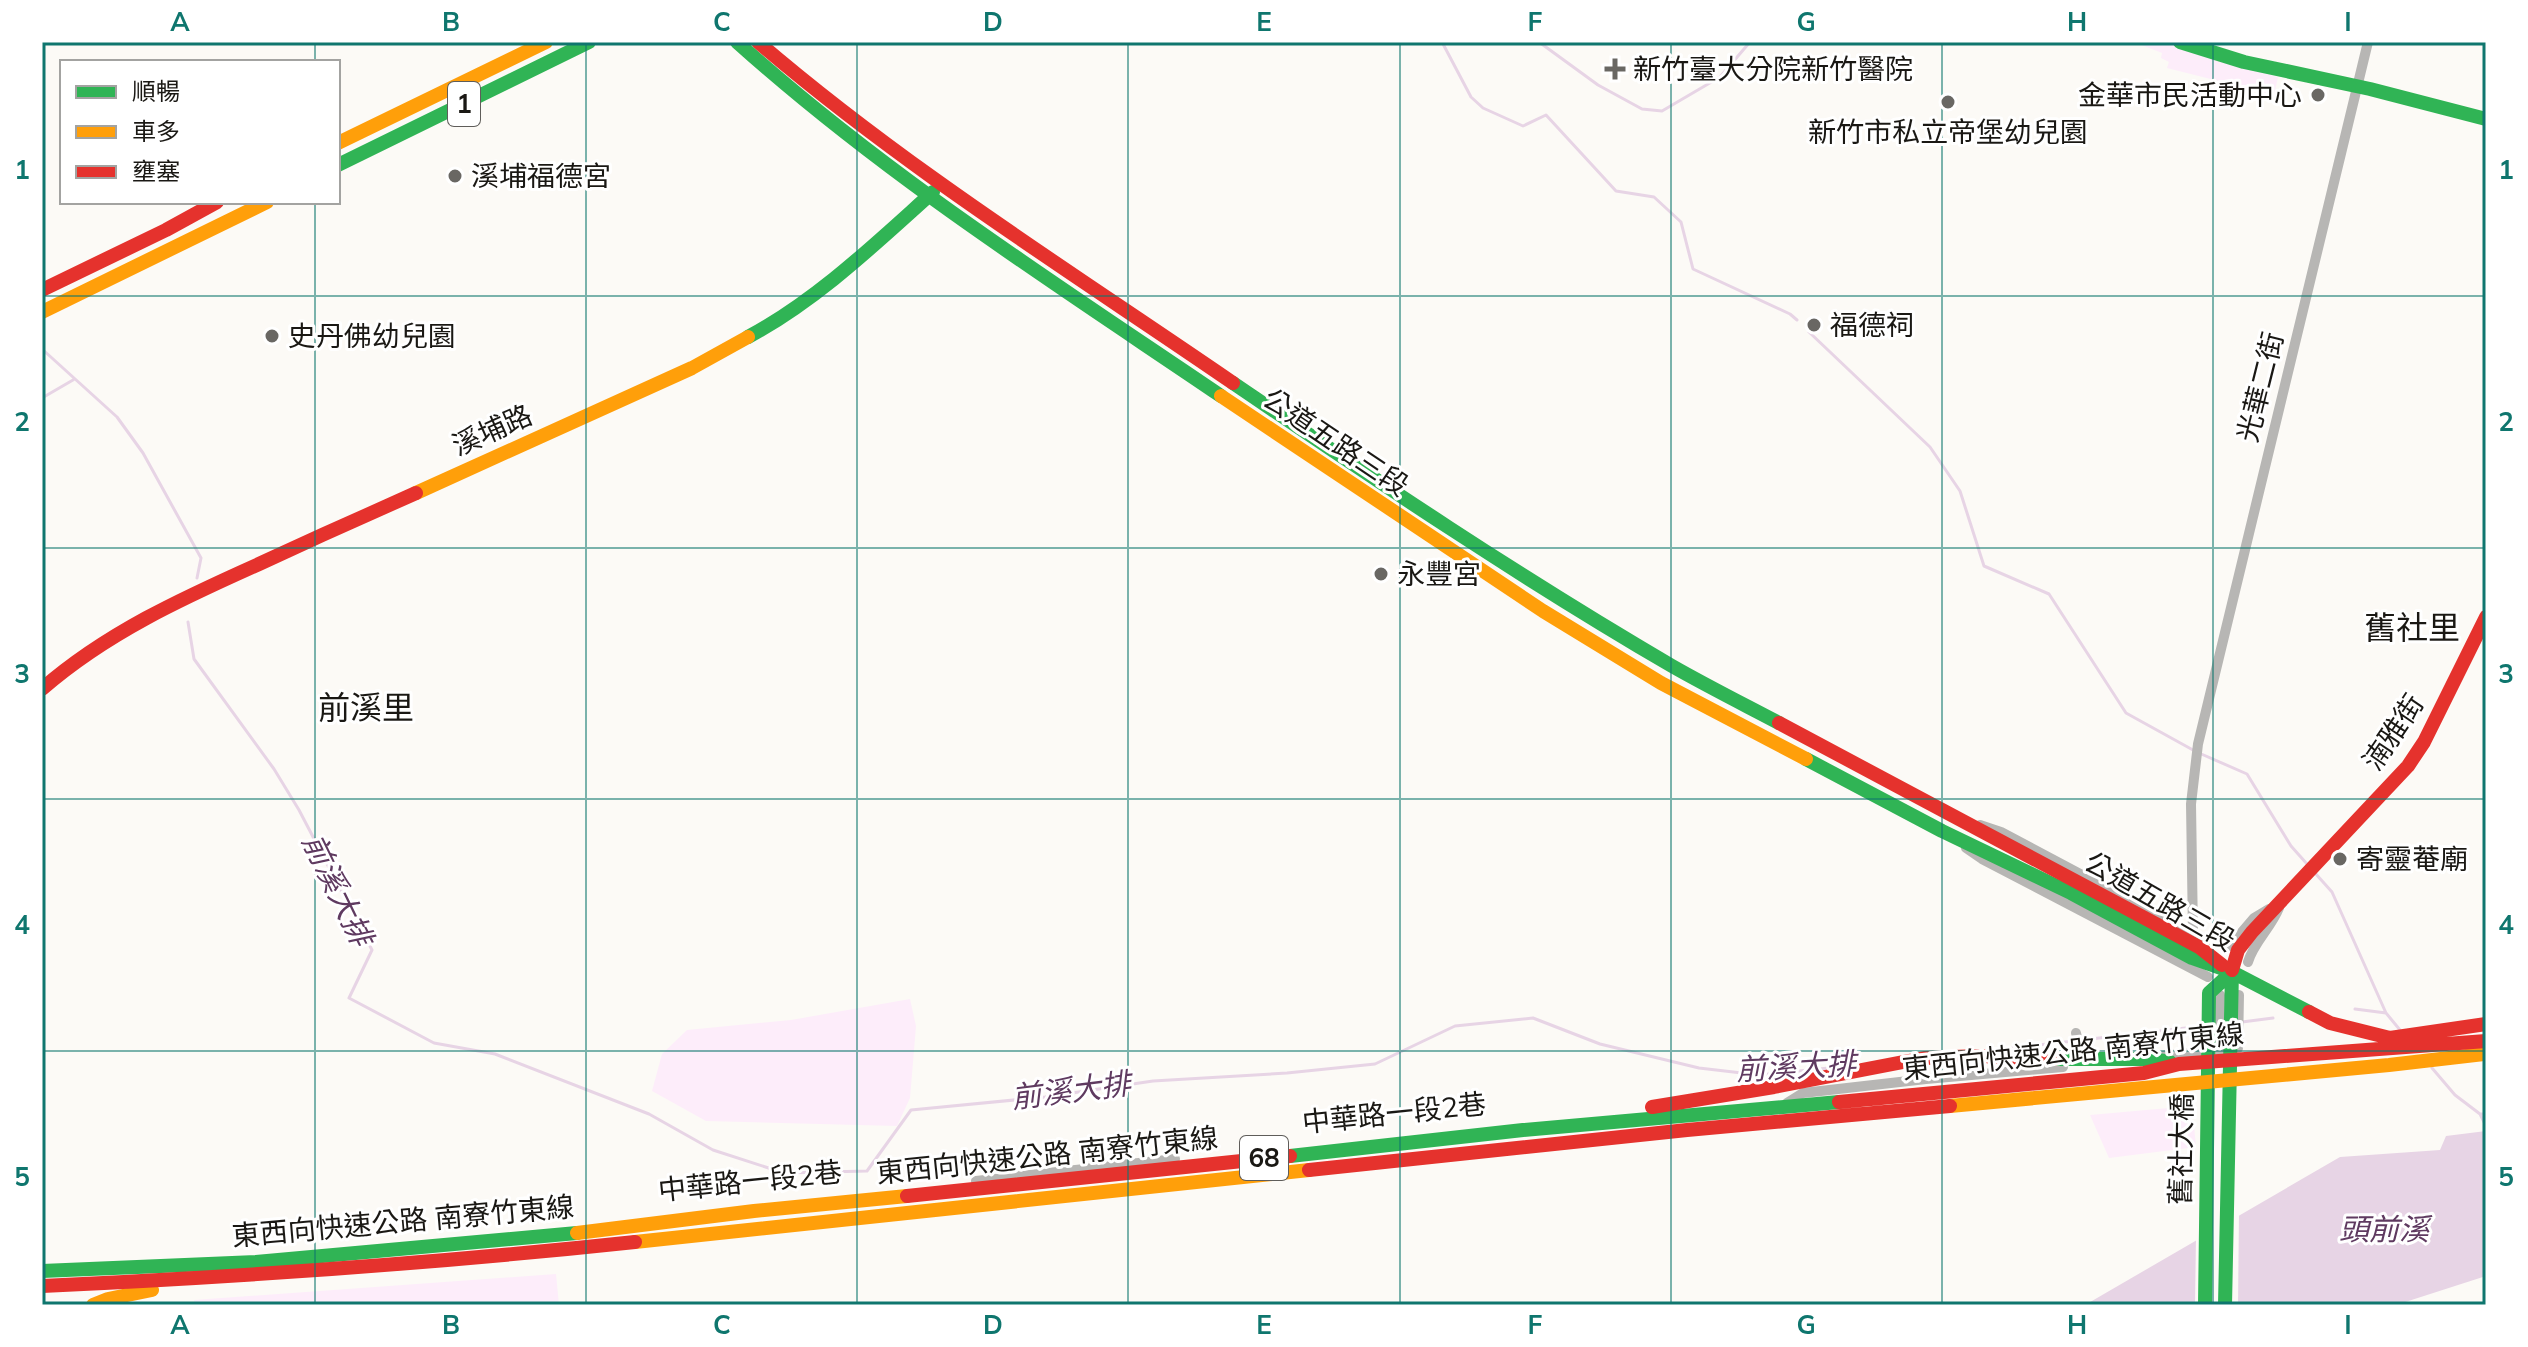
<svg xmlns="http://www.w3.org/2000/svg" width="2528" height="1347" font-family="Mulish,'Noto Sans TC',sans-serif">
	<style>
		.green { fill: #fdedfa }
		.water { fill: #e7d4e5 }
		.pier { fill: #fcfaf6 }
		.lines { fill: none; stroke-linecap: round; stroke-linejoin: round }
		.stream { stroke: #e7d4e5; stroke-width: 3 }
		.street { stroke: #b7b6b4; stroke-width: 10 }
		.fast { stroke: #30b455; stroke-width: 14 }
		.slow { stroke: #ff9f0a; stroke-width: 14 }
		.jam { stroke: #e5322d; stroke-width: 14 }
		.grid { fill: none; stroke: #0f766e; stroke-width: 2; stroke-opacity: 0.55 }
		.poi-dot { fill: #696763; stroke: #fff; stroke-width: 3 }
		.labels { text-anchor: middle; stroke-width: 6; stroke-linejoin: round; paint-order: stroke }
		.shield { fill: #fff; stroke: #5f5d5a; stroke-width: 2 }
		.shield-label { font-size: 26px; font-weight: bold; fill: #1a1814 }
		.poi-label { font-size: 28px; fill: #1a1814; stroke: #fff; text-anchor: start }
		.street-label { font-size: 28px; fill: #1a1814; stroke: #fff }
		.water-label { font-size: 30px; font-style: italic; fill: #5f3a60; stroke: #fff }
		.quarter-label { font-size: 32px; fill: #1a1814; stroke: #fff }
		.neatline { fill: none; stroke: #0f766e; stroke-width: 3 }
		.grid-label { font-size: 26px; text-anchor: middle; font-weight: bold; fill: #0f766e }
	</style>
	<rect width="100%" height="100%" fill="#fcfaf6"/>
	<path class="green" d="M2134,42H2169L2212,59L2278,77L2274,95L2167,68L2169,62L2161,58L2162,53Z
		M910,999L916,1026L910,1098L897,1126L706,1121L652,1091L662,1054L687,1030L791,1020Z
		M2180,1107L2184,1117L2194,1125L2196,1147L2109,1158L2090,1115Z
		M556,1274L559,1305H195L194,1300Z"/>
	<path class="water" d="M2486,1131V1276L2396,1305H2085L2340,1157L2440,1150L2446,1136Z"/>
	<path class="pier" d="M2239,1212L2238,1305H2195L2196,1237Z"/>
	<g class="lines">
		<path class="stream" d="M1442,42L1471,97L1483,108L1523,126L1546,115L1616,191L1654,197L1681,222L1693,269L1790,314L1797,320
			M1539,42L1598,85L1642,109L1662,111L1720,77L1750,42
			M1809,332L1930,447L1960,491L1984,566L2049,594L2126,713L2193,750
			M42,349L117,417L143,453L201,558L197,578
			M42,398L73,380
			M188,622L194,659L274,769L299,810L372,950L349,998L434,1043L495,1054L649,1114L713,1150L784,1173L867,1171L911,1110L1045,1097L1153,1081L1287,1073L1375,1064L1455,1026L1533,1018L1600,1044L1699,1068L1759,1075L1829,1068
			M2199,753L2247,774L2291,846L2307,864
			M2315,873L2332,892L2386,1013L2400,1030
			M2355,1009L2386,1013
			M2242,1022L2273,1018
			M2003,1049L2203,1026
			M2432,1068L2455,1095L2480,1114H2486
			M2480,1114L2486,1126"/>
		<path class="street" d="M1980,825L2001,832L2193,934L2230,946L2254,918L2269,909
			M1966,848L1982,859L2208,977
			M2193,934L2191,804L2198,744L2368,42
			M2248,962C2254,942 2271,928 2279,908
			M2076,1033L2081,1055
			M2219,1050L2220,995
			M2162,1056L2238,1048L2239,995
			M1787,1103L1803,1093L1926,1079L2063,1067
			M976,1181L1175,1159"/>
		<path class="fast" d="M737,42C886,176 1056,284 1221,396
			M2180,42L2244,62L2370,89L2486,119
			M338,165L589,42
			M748,337C817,300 875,244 933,192
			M1233,383C1377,481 1521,578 1672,666C1707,686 1743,704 1779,723
			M1806,759L1942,831L2071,893L2192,958L2232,972L2309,1012
			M2054,1059H2152L2170,1062
			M1290,1156L1523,1130L1839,1102
			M42,1271L256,1262L577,1233
			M2205,1305L2209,993L2232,972
			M2225,1305L2232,970"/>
		<path class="slow" d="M338,143L546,42
			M42,312L267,202
			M1221,396L1543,611L1661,683L1806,759
			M416,493L692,368L748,337
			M1950,1106L2389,1065L2484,1054
			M577,1233L754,1211L907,1196
			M635,1242L1309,1170
			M93,1305L108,1299L152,1290"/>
		<path class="jam" d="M758,42C906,169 1073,273 1233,383
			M42,290L166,230L217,202
			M42,689C106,633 183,598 259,564C311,540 364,516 416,493
			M1779,723L2199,947L2222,965
			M2232,970L2238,950L2252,932L2408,766L2424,742L2486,617
			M2309,1012L2330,1023L2390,1038L2486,1024
			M1839,1102L2144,1073L2179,1064L2486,1041
			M1652,1107L1774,1087L1924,1058L1980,1056L2054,1059
			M1309,1170L1687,1130L1950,1106
			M907,1196L1290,1156
			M42,1286C240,1277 438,1263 635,1242"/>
	</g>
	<path class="grid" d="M315,42V62M586,42V1305M857,42V1305M1128,42V1305M1400,42V1305M1671,42V1305M1942,42V1305M2213,42V1305M315,202V1305M42,296H2486M42,548H2486M42,799H2486M42,1051H2486"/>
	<g class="poi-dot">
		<path d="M1611 57h8v8h8v8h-8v8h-8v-8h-8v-8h8z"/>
		<circle cx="2318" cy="95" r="8"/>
		<circle cx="1948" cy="102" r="8"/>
		<circle cx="455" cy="176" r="8"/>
		<circle cx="1814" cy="325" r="8"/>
		<circle cx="272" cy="336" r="8"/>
		<circle cx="1381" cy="574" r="8"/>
		<circle cx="2340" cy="859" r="8"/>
	</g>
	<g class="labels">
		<g class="shield">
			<rect x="448" y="82" width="32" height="44" rx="6"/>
			<rect x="1240" y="1136" width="48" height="44" rx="6"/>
		</g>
		<g class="shield-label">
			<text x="464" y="113">1</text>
			<text x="1264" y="1167">68</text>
		</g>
		<g class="poi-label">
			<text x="1633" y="79">新竹臺大分院新竹醫院</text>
			<text x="2302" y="105" text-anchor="end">金華市民活動中心</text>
			<text x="1948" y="142" text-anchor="middle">新竹市私立帝堡幼兒園</text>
			<text x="471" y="186">溪埔福德宮</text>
			<text x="1830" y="335">福德祠</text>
			<text x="288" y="346">史丹佛幼兒園</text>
			<text x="1397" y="584">永豐宮</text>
			<text x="2356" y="869">寄靈菴廟</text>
		</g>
		<g class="street-label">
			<text transform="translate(2260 387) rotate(-76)" y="10">光華二街</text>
			<text transform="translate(492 430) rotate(-24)" y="10">溪埔路</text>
			<text transform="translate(1336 442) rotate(34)" y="10">公道五路三段</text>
			<text transform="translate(2393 732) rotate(-56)" y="10">湳雅街</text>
			<text transform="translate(2160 901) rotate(30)" y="10">公道五路三段</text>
			<text transform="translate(2073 1051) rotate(-6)" y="10">東西向快速公路 南寮竹東線</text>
			<text transform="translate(1394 1113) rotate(-6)" y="10">中華路一段2巷</text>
			<text transform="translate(2181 1149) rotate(-89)" y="10">舊社大橋</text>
			<text transform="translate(1047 1155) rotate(-6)" y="10">東西向快速公路 南寮竹東線</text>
			<text transform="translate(750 1181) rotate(-6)" y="10">中華路一段2巷</text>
			<text transform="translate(403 1221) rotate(-5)" y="10">東西向快速公路 南寮竹東線</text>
		</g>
		<g class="water-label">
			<text transform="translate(337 890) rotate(64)" y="10">前溪大排</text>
			<text transform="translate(1796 1067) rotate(-3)" y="10">前溪大排</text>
			<text transform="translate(1071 1091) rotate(-7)" y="10">前溪大排</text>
			<text x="2384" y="1240">頭前溪</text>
		</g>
		<g class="quarter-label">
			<text x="2412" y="639">舊社里</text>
			<text x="366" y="719">前溪里</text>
		</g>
	</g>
	<rect width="2528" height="1347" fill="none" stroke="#ffffff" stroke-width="88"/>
	<rect x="60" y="60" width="280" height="144" fill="#ffffff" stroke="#a3a3a1" stroke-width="2"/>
	<rect x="76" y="86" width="40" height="12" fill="#30b455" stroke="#a3a3a1" stroke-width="2"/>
	<text x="132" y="100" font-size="24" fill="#1a1814">順暢</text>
	<rect x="76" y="126" width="40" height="12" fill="#ff9f0a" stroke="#a3a3a1" stroke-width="2"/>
	<text x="132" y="140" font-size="24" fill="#1a1814">車多</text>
	<rect x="76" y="166" width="40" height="12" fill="#e5322d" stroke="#a3a3a1" stroke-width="2"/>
	<text x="132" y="180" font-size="24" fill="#1a1814">壅塞</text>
	<rect x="44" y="44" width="2440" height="1259" class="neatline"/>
	<g class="grid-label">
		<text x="180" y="31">A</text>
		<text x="451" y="31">B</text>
		<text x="722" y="31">C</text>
		<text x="993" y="31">D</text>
		<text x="1264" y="31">E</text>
		<text x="1535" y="31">F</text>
		<text x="1806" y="31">G</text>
		<text x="2077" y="31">H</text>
		<text x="2348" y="31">I</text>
		<text x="22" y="179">1</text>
		<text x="2506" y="179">1</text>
		<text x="22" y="431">2</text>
		<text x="2506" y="431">2</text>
		<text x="22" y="683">3</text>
		<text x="2506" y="683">3</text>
		<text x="22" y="934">4</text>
		<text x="2506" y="934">4</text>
		<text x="22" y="1186">5</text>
		<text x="2506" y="1186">5</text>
		<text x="180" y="1334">A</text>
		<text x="451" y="1334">B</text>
		<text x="722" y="1334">C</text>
		<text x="993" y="1334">D</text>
		<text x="1264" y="1334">E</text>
		<text x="1535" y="1334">F</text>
		<text x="1806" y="1334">G</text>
		<text x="2077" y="1334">H</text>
		<text x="2348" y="1334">I</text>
	</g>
</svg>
